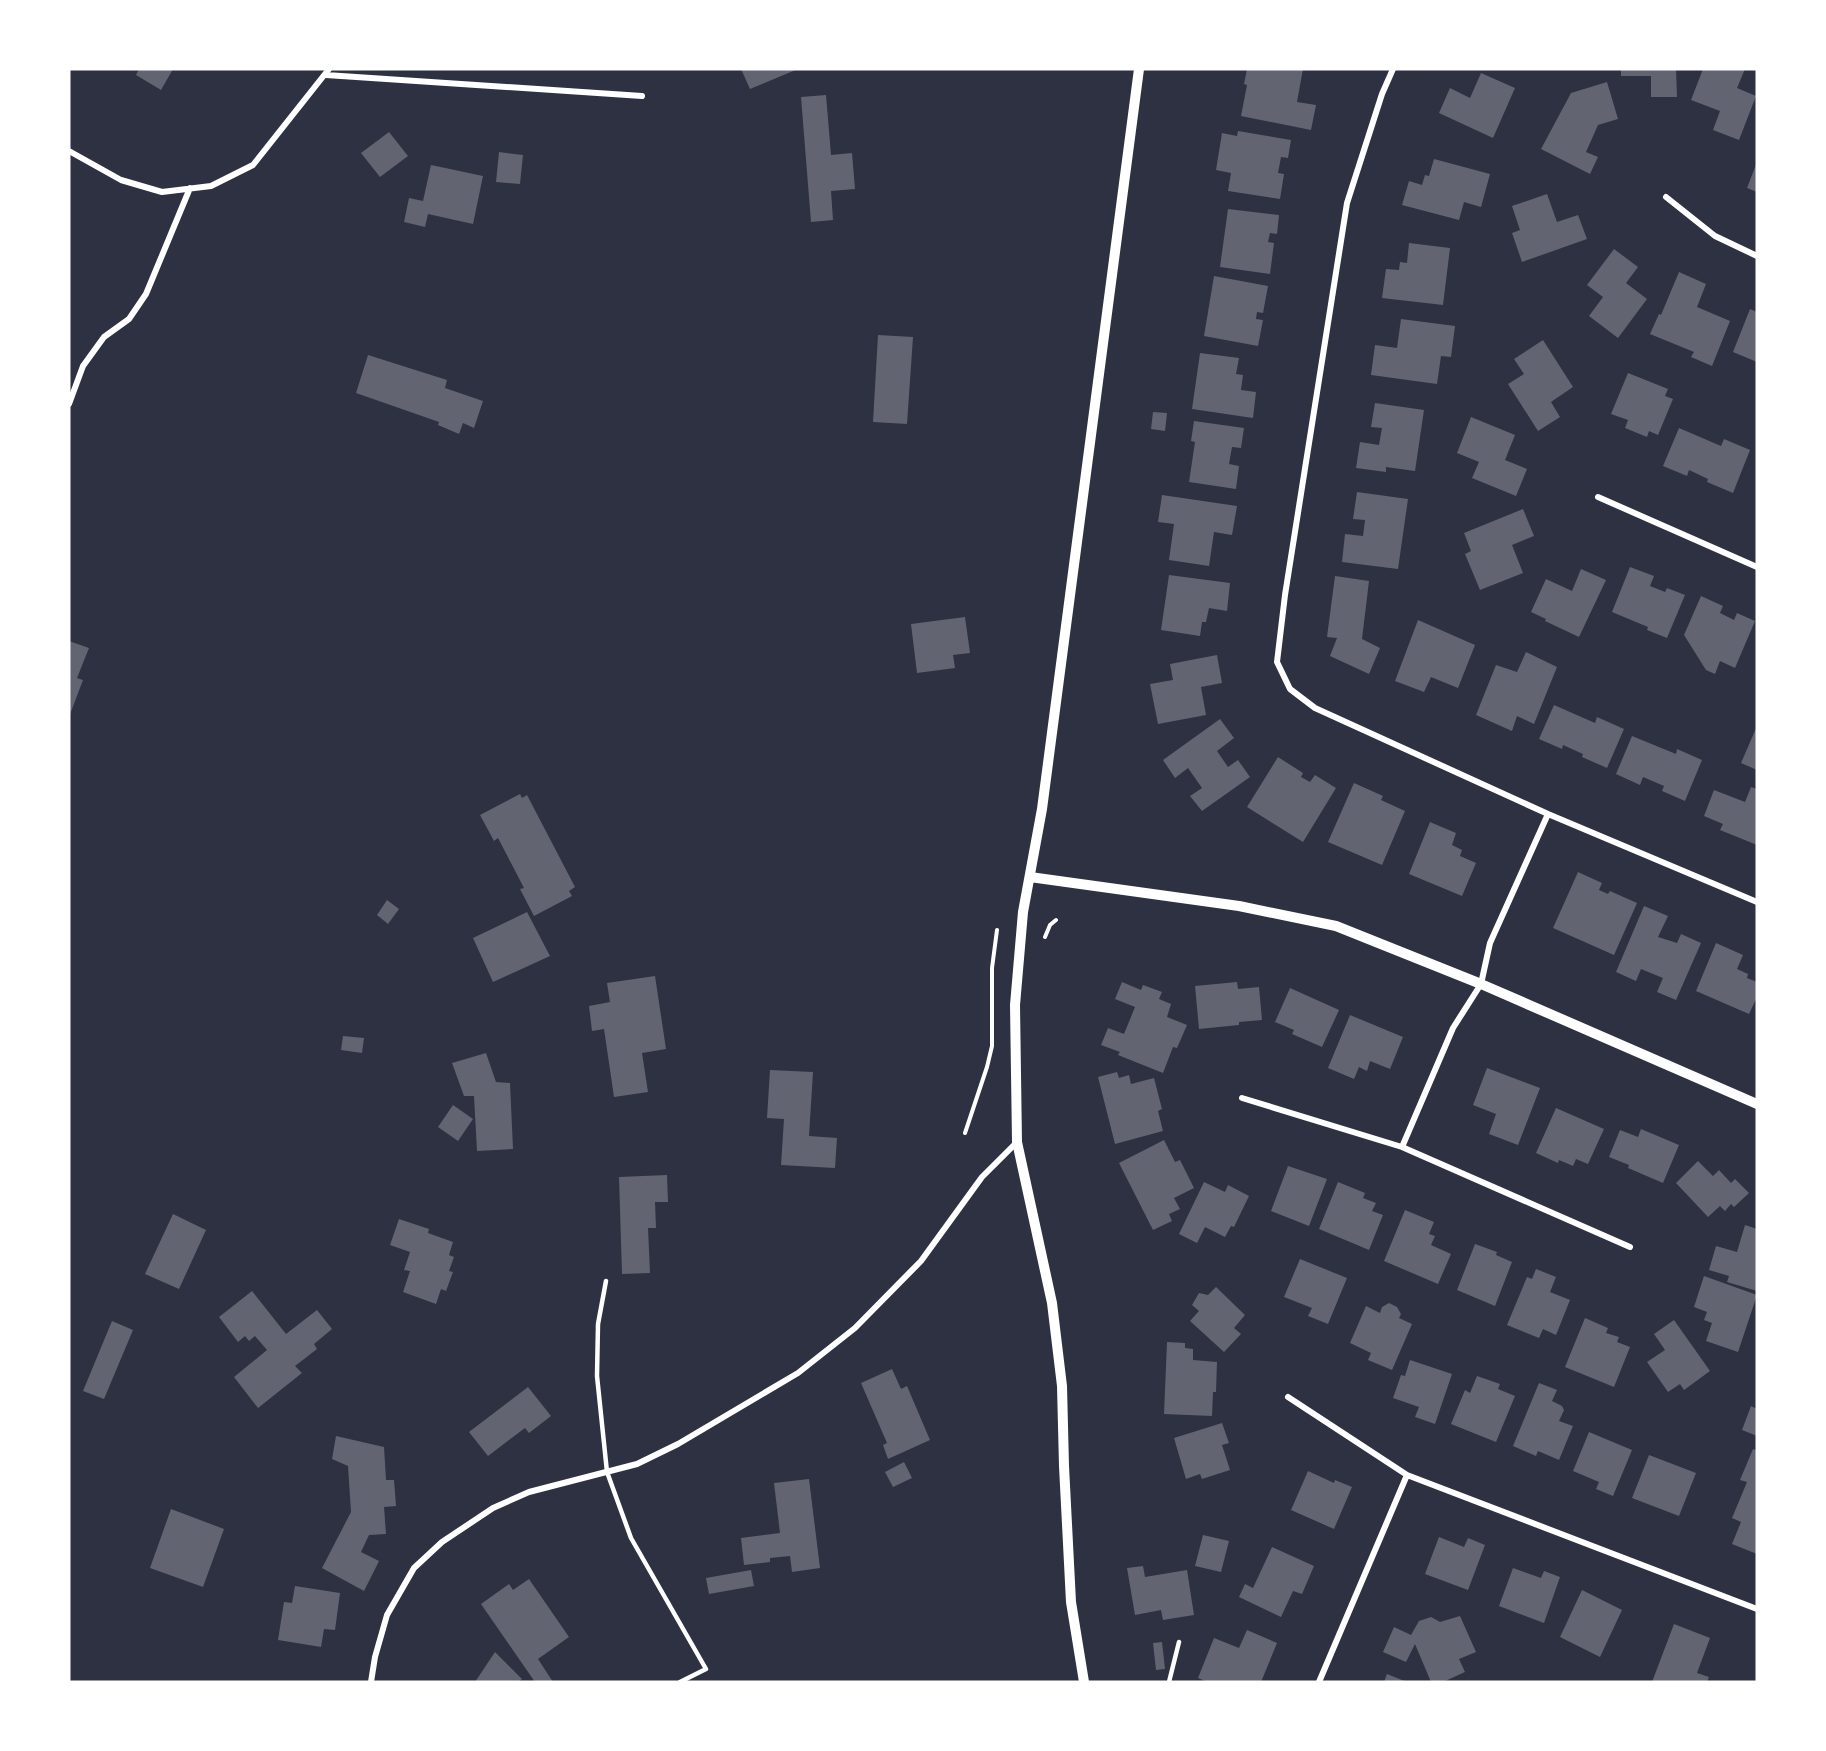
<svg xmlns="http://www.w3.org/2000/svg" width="1826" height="1751" font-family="'PT Sans',sans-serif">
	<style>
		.building { fill: #626471 }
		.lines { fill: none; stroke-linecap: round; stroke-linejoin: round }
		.path { stroke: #fff; stroke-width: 4 }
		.service { stroke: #fff; stroke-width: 4.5 }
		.minor { stroke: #fff; stroke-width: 6 }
		.tertiary { stroke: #fff; stroke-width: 10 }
	</style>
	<rect width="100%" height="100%" fill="#2d3142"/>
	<path class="building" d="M139,69H173L161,90L136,75Z
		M741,69H798L750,89Z
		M1247,69H1303L1297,102L1316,105L1311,130L1241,116L1247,85L1244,84Z
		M1621,69H1676L1677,97H1651V76H1621Z
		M1703,69H1745L1737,88L1756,96L1739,140L1713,130L1720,111L1691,100Z
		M1481,73L1515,88L1493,138L1439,113L1450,88L1470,98Z
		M1607,82L1618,119L1598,125L1586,152L1598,157L1590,174L1541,149L1571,93Z
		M826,95L831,155L852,153L855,189L831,191L833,220L811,222L801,97Z
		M1238,131L1291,140L1288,158L1281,157L1278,173L1284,174L1280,199L1228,191L1231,173L1216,170L1222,133L1237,136Z
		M389,132L408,156L380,177L361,153Z
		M499,152L523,155L520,184L496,182Z
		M1434,159L1490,174L1481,207L1464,202L1459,220L1402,205L1409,181L1422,185L1425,175L1429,176Z
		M1757,162V192L1747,188Z
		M431,165L483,176L473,224L428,214L425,227L404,222L409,198L423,201Z
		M1547,194L1557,222L1578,215L1587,239L1522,262L1512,233L1520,230L1512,206Z
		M1228,209L1279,215L1277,234L1270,233L1268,242L1274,243L1270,274L1220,267Z
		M1409,243L1450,248L1443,305L1382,298L1386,269L1399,270L1400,262L1407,263Z
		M1614,249L1638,267L1626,283L1647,299L1618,338L1589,316L1603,297L1587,285Z
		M1679,272L1706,284L1697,307L1730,321L1712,366L1691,357L1694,352L1650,334L1659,314L1661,315Z
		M1214,276L1268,286L1263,313L1257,312L1256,319L1263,320L1258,346L1204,336Z
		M1750,309L1757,312V362L1733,352Z
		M1401,319L1455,326L1451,357L1441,356L1437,384L1371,375L1375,345L1397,348Z
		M878,335L913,337L907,424L873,422Z
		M1543,340L1573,387L1551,402L1560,417L1538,431L1508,384L1524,374L1514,359Z
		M1200,353L1239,358L1236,374L1243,375L1241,390L1256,392L1253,418L1192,409Z
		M368,355L447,380L445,388L483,401L474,428L463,423L459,434L438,425L439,422L356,393Z
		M1628,373L1668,389L1665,396L1673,399L1658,435L1649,431L1647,437L1625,428L1628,420L1611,414Z
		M1375,403L1424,410L1415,471L1386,467V472L1356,468L1360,442L1379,445L1382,428L1371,427Z
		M1153,412L1167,413L1165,431L1151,429Z
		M1471,417L1515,435L1505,460L1527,469L1516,496L1472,478L1479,462L1457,453Z
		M1194,421L1244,428L1241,448L1232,447L1229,464L1239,466L1236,489L1189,482L1195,442L1191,441Z
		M1679,428L1721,446L1724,439L1750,450L1733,493L1707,482L1708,479L1689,470L1687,476L1663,466Z
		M1357,492L1408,499L1398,569L1342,562L1345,534L1363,536L1365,520L1353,519Z
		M1162,495L1237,506L1232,535L1214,532L1209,566L1169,560L1174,524L1158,522Z
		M1523,509L1534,536L1512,545L1523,573L1480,590L1465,554L1471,551L1464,533Z
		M1630,567L1654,576L1650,586L1665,592L1667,588L1685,595L1667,638L1647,630L1648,627L1612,612Z
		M1581,569L1606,580L1579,637L1545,621L1546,619L1531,612L1546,579L1572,591Z
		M1169,575L1230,583L1227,611L1209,608L1206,622H1202L1200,636L1161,630Z
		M1335,576L1369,581L1362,639L1380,648L1369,674L1330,656L1337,638L1327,637Z
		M1701,596L1723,606L1720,613L1734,620L1737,613L1755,621L1735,668L1720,661L1715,674L1706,670L1684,635Z
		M965,617L970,653L953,655L955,668L917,673L911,624Z
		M1418,620L1475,645L1458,688L1431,677L1424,692L1395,681Z
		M69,641L89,648L77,678L83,680L69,717Z
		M1526,652L1557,667L1534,724L1517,716L1512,731L1476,715L1496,665L1517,672Z
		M1217,655L1222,683L1201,687L1206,715L1158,724L1150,684L1173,680L1170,664Z
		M1554,705L1595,723L1597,717L1624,729L1607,768L1582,757L1583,754L1563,745L1562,749L1539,739Z
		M1220,719L1234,738L1217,751L1228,767L1238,760L1250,777L1202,811L1190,796L1202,788L1188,768L1175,778L1163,760Z
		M1757,726V770L1741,763Z
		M1632,736L1676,754L1677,749L1702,760L1685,801L1662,791L1664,786L1643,777L1640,785L1616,774Z
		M1278,757L1303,773L1301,777L1310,782L1315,775L1336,788L1303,842L1247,807Z
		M1354,783L1383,796L1381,800L1405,811L1382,865L1328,842Z
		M1751,787L1757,789V845L1720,830L1723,824L1704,816L1714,790L1745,802Z
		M520,794L522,798L527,795L575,887L569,891L572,896L534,916L520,889L524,888L498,838L494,841L480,815Z
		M1430,822L1456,833L1452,845L1462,850L1460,856L1476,863L1462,896L1409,874Z
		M1578,872L1602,883L1599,890L1608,894L1610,891L1637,903L1614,955L1553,928Z
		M387,900L399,909L388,924L377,915Z
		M1644,906L1668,916L1658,937L1677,943L1681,934L1701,943L1676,1000L1657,992L1663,978L1641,969L1636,981L1616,972Z
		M527,912L550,956L493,982L473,938Z
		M1716,943L1743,955L1737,969L1748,974L1747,978L1757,982V997L1749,1014L1696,991Z
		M655,976L666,1049L642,1053L648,1092L614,1097L604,1029L592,1031L589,1006L610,1002L607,983Z
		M1122,982L1141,990L1143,985L1162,992L1159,999L1171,1004L1167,1017L1187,1025L1177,1048L1173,1047L1163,1073L1118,1055L1120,1052L1101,1045L1108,1028L1124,1034L1135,1007L1115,999Z
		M1237,982L1238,989L1259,987L1262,1020L1239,1022V1025L1199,1029L1195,986Z
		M1290,988L1339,1010L1322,1047L1292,1034L1294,1030L1275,1022Z
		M1350,1015L1403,1037L1390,1069L1370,1061L1367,1071L1359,1067L1354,1079L1328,1068Z
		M343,1036L364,1038L362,1053L341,1050Z
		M486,1053L496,1082L510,1083L513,1149L477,1151L474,1096H464L452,1063Z
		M1487,1068L1540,1088L1518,1145L1489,1134L1496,1114L1473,1105Z
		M770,1070L813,1072L809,1136L837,1138L835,1168L781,1165L784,1119L767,1118Z
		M1117,1072L1119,1078L1129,1075L1131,1084L1154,1078L1162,1109L1158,1111L1163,1131L1115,1144L1098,1077Z
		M453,1105L473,1119L458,1141L438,1127Z
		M1556,1108L1604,1129L1588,1164L1576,1159L1573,1166L1559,1160L1558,1163L1536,1153Z
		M1641,1129L1679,1145L1663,1183L1628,1168L1629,1165L1609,1157L1620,1130L1638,1137Z
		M1164,1140L1175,1162L1180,1160L1194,1188L1174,1198L1180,1209L1169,1214L1172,1221L1153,1230L1119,1163Z
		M1698,1161L1713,1176L1719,1170L1731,1183L1735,1179L1749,1193L1734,1207L1731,1204L1725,1211L1720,1206L1708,1217L1676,1183Z
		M1288,1166L1327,1179L1309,1226L1271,1211Z
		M667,1175L668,1202H655L656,1228H648L650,1273L622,1274L619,1177Z
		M1204,1182L1225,1192L1228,1185L1249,1196L1234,1227L1231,1226L1225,1237L1205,1227L1197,1243L1179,1234Z
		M1338,1182L1365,1193L1363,1198L1376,1203L1372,1211L1383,1215L1369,1250L1319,1229Z
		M1405,1210L1434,1222L1429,1234L1435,1236L1431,1245L1451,1254L1438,1284L1384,1261Z
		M173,1214L206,1230L179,1289L145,1274Z
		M399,1219L429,1229L428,1233L453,1242L449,1255L454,1257L449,1271L453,1272L446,1291L441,1289L436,1304L403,1292L410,1271L404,1270L410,1252L390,1245Z
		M1745,1225L1757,1229V1291L1727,1282L1729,1276L1709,1270L1716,1246L1737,1252Z
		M1475,1244L1497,1252L1496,1255L1512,1262L1495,1306L1457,1290Z
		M1300,1259L1347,1278L1328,1324L1308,1316L1312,1308L1284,1297Z
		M1536,1269L1556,1277L1550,1292L1570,1300L1556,1335L1543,1329L1539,1338L1507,1325L1527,1277L1532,1279Z
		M1704,1276L1757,1295L1738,1352L1706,1341L1712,1323L1704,1320L1707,1312L1694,1307Z
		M1216,1287L1245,1315L1234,1328L1241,1334L1224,1352L1190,1321L1199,1311L1192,1305L1199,1293L1208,1295Z
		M252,1291L286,1334L317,1310L332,1329L314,1344L317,1349L295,1366L302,1373L258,1408L234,1377L267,1350L255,1336L249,1341L245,1336L238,1342L219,1317Z
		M1389,1303L1397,1307L1401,1314L1399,1318L1412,1324L1392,1370L1368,1360L1371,1353L1350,1343L1366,1306L1380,1313L1382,1307Z
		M1585,1318L1608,1328L1606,1333L1619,1337L1617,1342L1630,1347L1614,1387L1565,1367Z
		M1674,1320L1710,1371L1684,1390L1680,1384L1668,1392L1647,1362L1665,1350L1654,1334Z
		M112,1321L133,1330L104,1399L83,1391Z
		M1167,1342L1185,1343V1348L1193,1349V1360L1217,1362L1216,1392H1213L1212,1416L1164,1414Z
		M1410,1360L1452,1374L1435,1424L1415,1417L1419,1407L1393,1398L1401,1375L1405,1376Z
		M892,1369L901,1389L907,1386L930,1440L888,1459L883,1445L887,1443L861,1383Z
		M1477,1376L1500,1384L1498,1389L1515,1396L1496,1442L1451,1424L1465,1390L1470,1393Z
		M1539,1383L1557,1390L1552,1401L1562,1406L1564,1410L1559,1421L1573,1426L1559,1460L1538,1451L1536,1456L1513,1446Z
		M528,1387L551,1416L529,1433L525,1428L488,1456L469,1432Z
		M1751,1406L1757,1409V1436L1742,1430Z
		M1222,1423L1229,1443L1222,1445L1230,1470L1202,1479L1200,1474L1186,1479L1174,1438Z
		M1589,1432L1632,1450L1613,1496L1596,1489L1599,1482L1573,1471Z
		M336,1436L384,1447L386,1480H394L396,1506L384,1507L386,1534L369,1535L361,1552L379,1561L364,1591L322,1568L351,1512L348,1466L332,1459Z
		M1753,1449L1757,1450V1554L1732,1544L1741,1522L1732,1518L1747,1482L1740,1480Z
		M1649,1455L1696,1473L1679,1516L1632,1498Z
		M904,1462L912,1478L893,1487L885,1472Z
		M1308,1471L1334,1483L1335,1480L1352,1487L1334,1529L1291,1510Z
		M809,1479L820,1568L792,1572L790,1556L770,1558V1562L744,1565L741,1538L780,1533L774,1483Z
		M171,1509L224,1529L203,1587L150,1568Z
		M1203,1535L1229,1541L1221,1572L1195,1566Z
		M1439,1537L1464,1547L1468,1538L1485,1545L1468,1590L1425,1574Z
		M1272,1547L1314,1566L1302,1594L1293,1591L1281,1617L1239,1597L1245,1584L1253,1588Z
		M1143,1566L1145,1577L1187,1570L1194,1615L1163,1620L1161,1610L1135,1615L1127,1568Z
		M1513,1568L1541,1578L1544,1571L1560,1577L1544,1623L1499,1606Z
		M751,1570L754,1586L709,1594L706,1578Z
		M529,1579L569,1637L538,1659L553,1682H535L481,1604L509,1584L513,1590Z
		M295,1586L340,1593L335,1630L324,1629L321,1647L278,1640L284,1602L292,1603Z
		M1582,1590L1622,1610L1600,1657L1560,1637Z
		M1460,1616L1476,1652L1459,1659L1465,1672L1443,1682H1431L1415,1644L1406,1662L1383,1652L1394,1627L1411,1635L1419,1621L1431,1617L1440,1622Z
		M1674,1624L1710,1638L1697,1673L1709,1677L1707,1682H1652Z
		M1247,1630L1277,1643L1261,1682H1207L1198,1678L1214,1638L1239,1648Z
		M1162,1642L1165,1669L1156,1670L1153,1643Z
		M495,1652L522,1679L518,1682H475Z
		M1387,1674L1402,1680L1408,1682H1384Z"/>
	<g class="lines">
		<path class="path" d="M1045,937L1050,925L1056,920
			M965,1133L987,1067L992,1046V968L997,930"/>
		<path class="service" d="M606,1281L598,1324L597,1376L607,1472L631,1538L706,1669L680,1682
			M1169,1682L1179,1642"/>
		<path class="minor" d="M1393,69L1382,94L1347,203L1285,595L1277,662L1290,689L1315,708L1548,814L1757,902
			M326,75L642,96
			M69,151L121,180L162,192L211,186L253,165L329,69
			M1666,197L1715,236L1757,256
			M69,404L83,366L104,337L129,319L146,294L190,188
			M1598,497L1757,567
			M1242,1098L1402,1147L1630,1247
			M1402,1147L1453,1028L1481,984L1490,943L1548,814
			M1288,1397L1407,1475L1757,1609
			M371,1682L375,1657L387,1615L414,1568L442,1542L493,1508L529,1492L637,1464L678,1444L798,1373L855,1328L921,1261L982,1177L1017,1142
			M1319,1682L1407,1475"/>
		<path class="tertiary" d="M1030,877L1239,906L1336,926L1481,984L1757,1104
			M1084,1682L1071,1602L1064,1466L1062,1386L1052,1303L1017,1142L1015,1005L1023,912L1042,809L1139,69"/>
	</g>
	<rect width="1826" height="1751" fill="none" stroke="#ffffff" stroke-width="141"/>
</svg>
